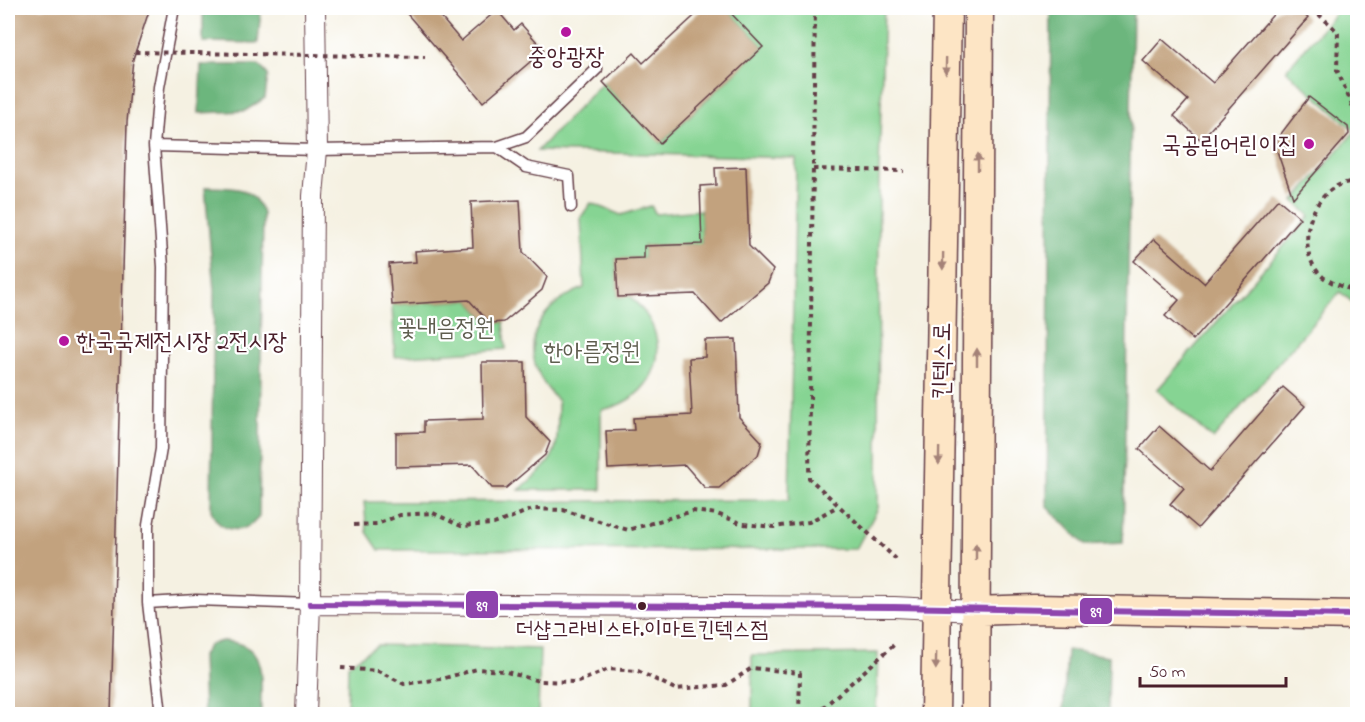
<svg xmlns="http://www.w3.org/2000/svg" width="1365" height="722" font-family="'Indie Flower','Poor Story',sans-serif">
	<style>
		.green { fill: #86d493; stroke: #687a5f; stroke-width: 1.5 }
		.forest { fill: #6cb67d; stroke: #5b6a54; stroke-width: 1.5 }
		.building { fill: #c2a27e }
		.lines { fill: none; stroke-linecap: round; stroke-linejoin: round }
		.lane-casing { stroke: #643e46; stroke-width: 13 }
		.street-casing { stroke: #643e46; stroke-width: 22 }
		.secondary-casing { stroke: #643e46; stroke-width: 31 }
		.path { stroke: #643e46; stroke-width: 4; stroke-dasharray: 4.5 4.5; stroke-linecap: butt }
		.lane { stroke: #fff; stroke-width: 10 }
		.street { stroke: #fff; stroke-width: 20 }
		.secondary { stroke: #fde5c5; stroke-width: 28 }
		.path-bridge { stroke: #643e46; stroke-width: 4; stroke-dasharray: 4.5 4.5; stroke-linecap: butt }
		.bus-1-casing { stroke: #fff; stroke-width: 10 }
		.bus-1 { stroke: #8e44ad; stroke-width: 6 }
		.oneway { fill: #a48278 }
		.poi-dot { fill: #b5179e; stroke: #fff; stroke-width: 2 }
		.bus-dot { fill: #4a1f2b; stroke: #fff; stroke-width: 2 }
		.labels { text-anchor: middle; stroke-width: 4.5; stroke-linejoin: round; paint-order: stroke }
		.bus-label { font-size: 22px; fill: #4a1f2b; stroke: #fff }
		.poi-label { font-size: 24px; fill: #4a1f2b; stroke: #fff }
		.park-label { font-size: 24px; fill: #5f5e4f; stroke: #fff }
		.street-label { font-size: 24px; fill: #4a1f2b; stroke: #fff }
		.line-badge { stroke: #fff; stroke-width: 2 }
		.badge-label { font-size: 16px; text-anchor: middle; font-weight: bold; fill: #fff }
	</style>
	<rect width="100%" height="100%" fill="#fff"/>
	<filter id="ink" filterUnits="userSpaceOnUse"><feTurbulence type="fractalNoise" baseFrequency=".0167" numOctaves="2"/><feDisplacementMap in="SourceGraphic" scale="12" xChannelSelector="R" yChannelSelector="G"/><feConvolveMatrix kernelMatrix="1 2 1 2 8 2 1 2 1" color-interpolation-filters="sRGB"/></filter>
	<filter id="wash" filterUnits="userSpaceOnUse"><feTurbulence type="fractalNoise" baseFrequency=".008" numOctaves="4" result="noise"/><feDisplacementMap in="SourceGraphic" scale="24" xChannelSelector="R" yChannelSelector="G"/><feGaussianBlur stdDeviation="1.35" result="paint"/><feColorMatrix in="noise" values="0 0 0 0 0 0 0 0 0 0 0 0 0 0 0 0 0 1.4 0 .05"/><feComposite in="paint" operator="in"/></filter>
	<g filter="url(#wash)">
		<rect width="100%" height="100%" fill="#f5f1e2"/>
		<path class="green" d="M731,8H884L879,171L878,508L856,549L379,550L367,532L364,502L789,500L796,158L537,151L603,82L661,143L763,47L728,10Z
			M1340,8H1357V306L1340,292L1213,439L1157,390L1310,216L1294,201L1355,131L1286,70Z
			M591,203L621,215L651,206L656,214L701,210L702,244L644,246V258L616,259L618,297L630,296C638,304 646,313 651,323C671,364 643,403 601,410V490H519C561,454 557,455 558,401C516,358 528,309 584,288L581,217Z
			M469,300L489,323L504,322L506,349L395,357L392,305Z
			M377,645L540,649L538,714H347L348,665Z
			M878,653L876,714H752V655Z"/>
		<path class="forest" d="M203,8H261L258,43L203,42Z
			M1051,8H1133L1123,543L1085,545L1047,506Z
			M201,65H259L268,75L265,98L245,111L199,113Z
			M205,187C232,188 252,184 263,213L259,517C244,535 219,534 211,510L214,290Z
			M222,641C270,643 260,678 261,714H204L202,656L209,645Z
			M1067,650L1109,656L1108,714H1063Z"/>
		<g id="blocks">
			<path class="building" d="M8,8H150L133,59L127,122L111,714H8Z
				M402,8H433L461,41L497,10L514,30L521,24L544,50L483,102Z
				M703,8H726L763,47L660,143L603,82L634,53L643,63Z
				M1279,8H1296L1308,18L1201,140L1174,116L1188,100L1143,61L1162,39L1213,83Z
				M1309,97L1348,127L1349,134L1293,198L1276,148L1277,139Z
				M746,167L749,246L773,270L768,283L721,323L695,294L618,297L616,259L644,258V246L702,244L700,186L716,185L715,168Z
				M1278,199L1300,218L1193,340L1165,316L1179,300L1134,261L1154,239L1204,283Z
				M520,200L523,252L547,277L542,290L504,322L490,323L469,300L392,305L389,264L416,262L415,251L473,247L471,202Z
				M736,339L739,417L762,442L758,455L719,488H705L685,465L608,469L606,431L634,430L633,418L692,415L689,358L705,357V340Z
				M482,362H525L526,417L550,442L545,455L506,488H492L472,465L396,467V433L424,432V421L483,419Z
				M1283,387L1305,406L1198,528L1170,504L1184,488L1139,449L1159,426L1210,471Z"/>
		</g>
	</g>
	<g filter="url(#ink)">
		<use href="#blocks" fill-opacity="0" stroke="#643e46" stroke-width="1.5"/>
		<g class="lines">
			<defs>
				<path id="lane" d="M154,146L317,150L497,147L526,137L597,69
					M497,147L526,167L569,176L571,207
					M148,603L196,600L310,604
					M161,714L148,603V525L161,449L163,267L154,146L159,87L174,8"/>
				<path id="street" d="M310,604L894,607L975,611
					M306,714L310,604L313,196L317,150L315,8"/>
				<path id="secondary" d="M975,611L1034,609L1358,615
					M935,714L947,8
					M975,714L979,8"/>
			</defs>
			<use href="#lane" class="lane-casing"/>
			<use href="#street" class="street-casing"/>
			<use href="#secondary" class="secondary-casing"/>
			<path class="path" d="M815,8L809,478L896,559
				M1312,8L1338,32L1337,70L1358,119
				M1352,8L1358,14
				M813,169L904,171
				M1358,181C1346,182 1337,184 1328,192C1305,212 1298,256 1323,277C1332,284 1347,288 1358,292
				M354,525L377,524L400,515L433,513L461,526L494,524L533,509L563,510L628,530L693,511L717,514L743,524L774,527L809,522L838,506
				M341,668L378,671L404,684L441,679L477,669L503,671L539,681L578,682L609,669L638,671L675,689L726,685L752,668L800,673L799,714
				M816,714L895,644"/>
			<use href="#lane" class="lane"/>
			<use href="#street" class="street"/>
			<use href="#secondary" class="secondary"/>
			<path class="path-bridge" d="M135,52L425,57"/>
			<defs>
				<path id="bus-1" d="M310,604L894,607C1049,611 1203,612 1358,615"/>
			</defs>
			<use href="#bus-1" class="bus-1-casing"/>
			<use href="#bus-1" class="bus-1"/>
		</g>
		<defs><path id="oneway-solid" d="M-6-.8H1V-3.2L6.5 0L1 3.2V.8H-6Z" transform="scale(1.5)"/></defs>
		<g class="oneway">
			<use href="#oneway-solid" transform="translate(946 66) rotate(91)"/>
			<use href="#oneway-solid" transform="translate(978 162) rotate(-90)"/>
			<use href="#oneway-solid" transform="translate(943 261) rotate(91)"/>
			<use href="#oneway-solid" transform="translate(977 357) rotate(-90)"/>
			<use href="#oneway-solid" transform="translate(939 456) rotate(91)"/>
			<use href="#oneway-solid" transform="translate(976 552) rotate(-90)"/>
			<use href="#oneway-solid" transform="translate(936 661) rotate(91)"/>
		</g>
	</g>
	<g class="poi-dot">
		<circle cx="566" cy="32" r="6"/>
		<circle cx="1309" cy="144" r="6"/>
		<circle cx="64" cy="341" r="6"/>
	</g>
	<circle class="bus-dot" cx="642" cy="606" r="5"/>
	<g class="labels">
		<g class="bus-label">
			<text x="642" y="636">더샵그라비스타.이마트킨텍스점</text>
		</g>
		<g class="poi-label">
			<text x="566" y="64">중앙광장</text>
			<text x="1297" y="152" text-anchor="end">국공립어린이집</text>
			<text x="76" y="349" text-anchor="start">한국국제전시장 2전시장</text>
		</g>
		<g class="park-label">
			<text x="446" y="335">꽃내음정원</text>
			<text x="592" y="359">한아름정원</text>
		</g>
		<g class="street-label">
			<text transform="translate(941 361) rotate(-89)" y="8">킨텍스로</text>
		</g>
	</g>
	<g class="line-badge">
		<rect x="465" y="590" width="34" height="29" rx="6" fill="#8e44ad"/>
		<rect x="1079" y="597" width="34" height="28" rx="6" fill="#8e44ad"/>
	</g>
	<g class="badge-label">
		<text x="482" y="611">89</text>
		<text x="1096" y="617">89</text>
	</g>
	<rect width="1365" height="722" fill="none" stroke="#fff" stroke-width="30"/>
	<path d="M1140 677v9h146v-9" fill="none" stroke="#4a1f2b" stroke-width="3"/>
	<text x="1149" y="677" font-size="18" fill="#4a1f2b" stroke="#ffffff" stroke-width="4.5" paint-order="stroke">50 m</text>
</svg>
